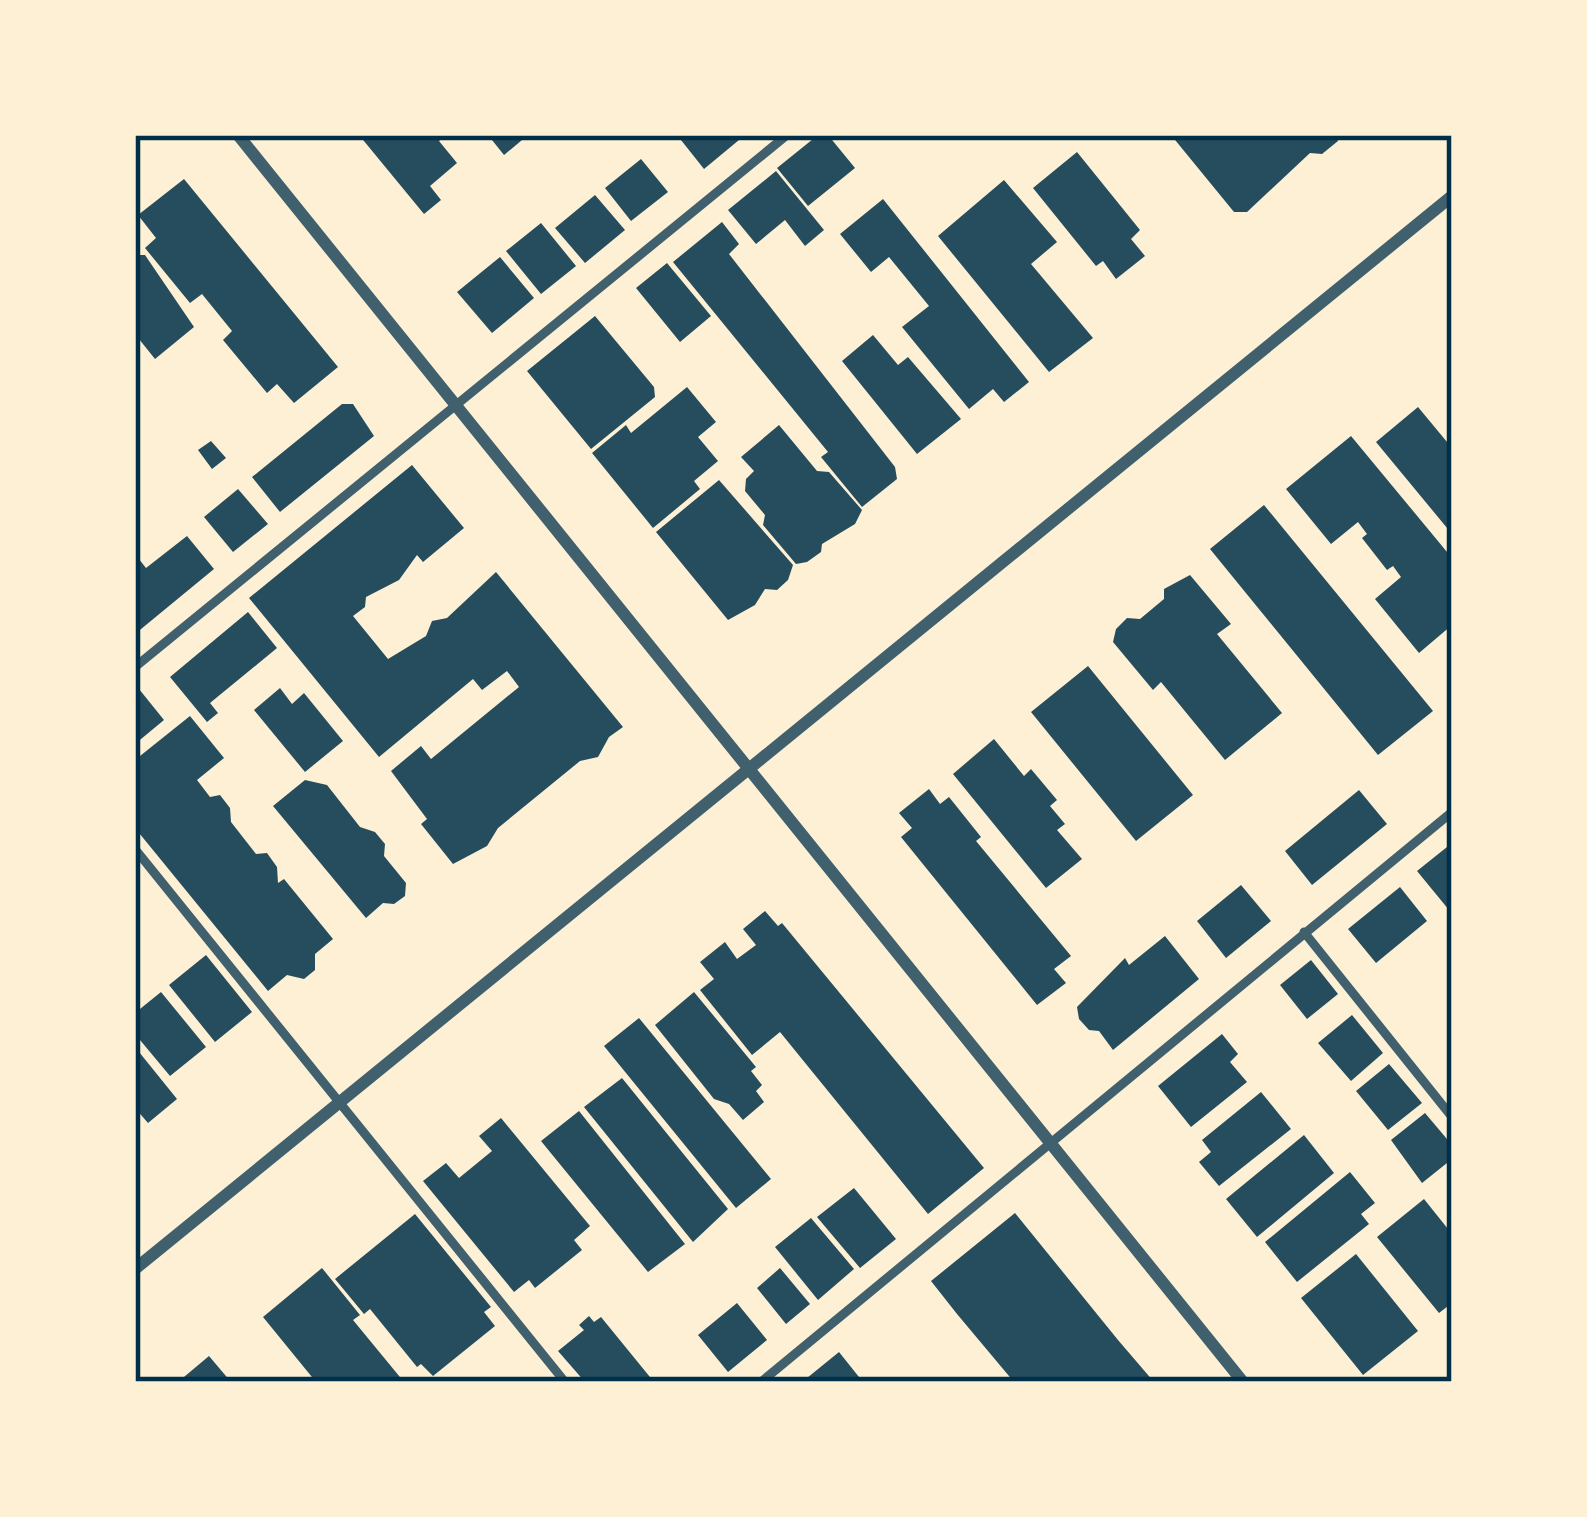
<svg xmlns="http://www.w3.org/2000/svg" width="1587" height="1517" font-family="Mulish,sans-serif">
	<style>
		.building { fill: #264d5e }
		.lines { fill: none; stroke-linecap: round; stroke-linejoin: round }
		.service { stroke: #3f606c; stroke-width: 9 }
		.minor { stroke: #3f606c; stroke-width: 12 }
		.neatline { fill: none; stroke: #003049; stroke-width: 4.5 }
	</style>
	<rect width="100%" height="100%" fill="#fdf0d5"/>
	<path class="building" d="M359,135H446L439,141L457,163L430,186L441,200L424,214Z
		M488,135H528L504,155Z
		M677,135H745L704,169Z
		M818,135H828L855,168L808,206L777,168Z
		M1171,135H1337L1338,141L1322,154L1310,153L1247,212H1234Z
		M1077,152L1140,230L1131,239L1145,256L1116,279L1103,261L1096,266L1033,188Z
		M641,159L668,192L631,221L605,188Z
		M776,171L824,230L805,246L785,220L756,244L728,210Z
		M184,179L338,367L294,403L277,384L267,393L223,340L232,331L202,294L190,303L145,248L156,238L138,215Z
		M1004,180L1057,242L1031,264L1093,338L1049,372L938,236Z
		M595,195L625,230L585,263L555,228Z
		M883,199L1029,382L1004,402L993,389L969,409L902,327L929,306L889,257L871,272L840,234Z
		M722,222L739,244L729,254L895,467L897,479L862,507L821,457L828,452L673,262Z
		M541,223L576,266L541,294L506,251Z
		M135,255H145L194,327L155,359L135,334Z
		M500,257L534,298L492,333L457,292Z
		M667,263L711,316L680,342L636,288Z
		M595,316L654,387L655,397L591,449L527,371Z
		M873,335L898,365L908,357L961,419L917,454L842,361Z
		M687,387L716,422L698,437L718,461L694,481L700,489L653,528L592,453L626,425L631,433Z
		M342,404H353L374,436L280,512L252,477Z
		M1418,407L1452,448V534L1376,442Z
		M779,425L817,471L829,472L862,510L855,524L822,544L821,552L807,562L796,564L763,525L765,515L745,491L746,479L754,471L741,457Z
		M1351,436L1452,558V625L1419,653L1375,599L1401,577L1393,566L1387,570L1362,538L1367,534L1358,522L1331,544L1286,489Z
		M211,441L226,458L212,469L198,450Z
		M412,465L464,528L423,562L417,555L399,580L366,597L365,607L353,616L388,659L426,636L432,621L447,618L496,572L623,727L609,737L598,757L580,761L498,828L487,846L453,864L421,824L427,819L391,771L421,746L431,759L519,687L507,671L482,690L473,679L379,757L249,598Z
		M719,480L793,565L788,580L777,590L765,589L755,605L728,620L656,532Z
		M238,489L268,524L233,552L204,517Z
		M1264,505L1433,711L1378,755L1210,549Z
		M187,536L214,569L135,634V554L146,568Z
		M1190,575L1231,624L1217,634L1282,713L1225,760L1161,682L1153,690L1113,642L1116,629L1127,618L1140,619L1164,599V589Z
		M248,612L277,648L210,703L218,713L207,722L170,677Z
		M1088,666L1193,795L1136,841L1031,712Z
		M280,688L292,704L304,693L343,741L305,772L254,710Z
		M139,689L164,720L135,744V692Z
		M190,716L224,758L197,780L210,797L220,795L230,808L231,822L256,854L267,853L277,867L278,883L284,879L333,939L315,954V970L304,979L287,975L268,991L135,828V760Z
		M994,739L1024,776L1031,769L1057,800L1050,806L1065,824L1057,830L1082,859L1046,888L953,774Z
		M305,780L327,785L360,827L375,832L385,844L384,856L406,883L405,896L394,904L383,903L366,918L273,806Z
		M929,789L940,804L949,797L981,837L976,841L1071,956L1054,969L1066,983L1037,1005L901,837L912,828L899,813Z
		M1359,790L1387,824L1312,885L1285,851Z
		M1452,843V908L1449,910L1417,871Z
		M1241,885L1271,921L1226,958L1197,921Z
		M1400,887L1427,921L1376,963L1348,929Z
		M765,911L778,926L782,923L984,1168L928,1214L780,1032L752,1055L700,990L714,979L700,962L725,942L737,959L756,945L743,929Z
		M1165,936L1199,979L1113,1050L1099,1031L1089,1030L1079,1019L1077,1007L1125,958L1129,965Z
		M206,955L252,1012L215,1042L169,985Z
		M1311,960L1338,994L1307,1019L1280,985Z
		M161,992L206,1047L170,1076L135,1034V1013Z
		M694,992L756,1067L751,1071L762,1085L756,1091L764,1102L743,1120L729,1104L714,1099L655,1025Z
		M1352,1015L1383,1053L1351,1081L1318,1043Z
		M639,1018L771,1179L736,1208L604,1046Z
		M1222,1034L1238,1054L1230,1062L1247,1082L1191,1127L1158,1086Z
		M135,1047L177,1099L148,1123L135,1108Z
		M1389,1064L1422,1103L1388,1130L1356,1091Z
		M622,1078L728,1209L693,1242L584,1107Z
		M1261,1092L1291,1129L1219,1186L1199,1162L1211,1152L1202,1140Z
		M579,1111L685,1244L648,1272L541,1141Z
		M1425,1113L1452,1145V1159L1422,1183L1391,1140Z
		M501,1118L590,1226L574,1240L582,1250L535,1288L529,1280L514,1292L423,1181L446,1163L459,1178L492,1151L479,1136Z
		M1304,1135L1334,1173L1257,1237L1226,1199Z
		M1350,1172L1375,1203L1361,1214L1369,1224L1297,1282L1265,1242Z
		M854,1188L896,1239L860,1268L817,1217Z
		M1424,1199L1452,1234V1303L1439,1313L1377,1237Z
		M1015,1213L1118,1340L1154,1382H1014L957,1314L931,1281Z
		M415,1214L491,1307L484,1312L495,1326L433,1376L421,1364L417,1367L370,1309L364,1314L335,1279Z
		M811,1218L854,1269L818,1300L775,1247Z
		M1356,1254L1418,1331L1363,1375L1301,1298Z
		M322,1268L360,1315L353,1320L404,1382H316L263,1317Z
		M780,1268L810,1304L786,1324L757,1288Z
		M737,1303L767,1340L728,1372L698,1335Z
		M589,1316L594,1322L601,1317L654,1382H585L558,1351L584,1330L579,1325Z
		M839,1352L863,1382H810L807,1378Z
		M209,1356L231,1382H178Z"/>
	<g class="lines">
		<path class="service" d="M135,667L787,135
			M135,849L565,1382
			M1304,932L1452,1117
			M761,1382L1452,812"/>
		<path class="minor" d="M238,135L1243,1382
			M135,1269L1452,196"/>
	</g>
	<rect width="1587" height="1517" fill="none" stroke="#fdf0d5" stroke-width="276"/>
	<rect x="138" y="138" width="1311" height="1241" class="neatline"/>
</svg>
